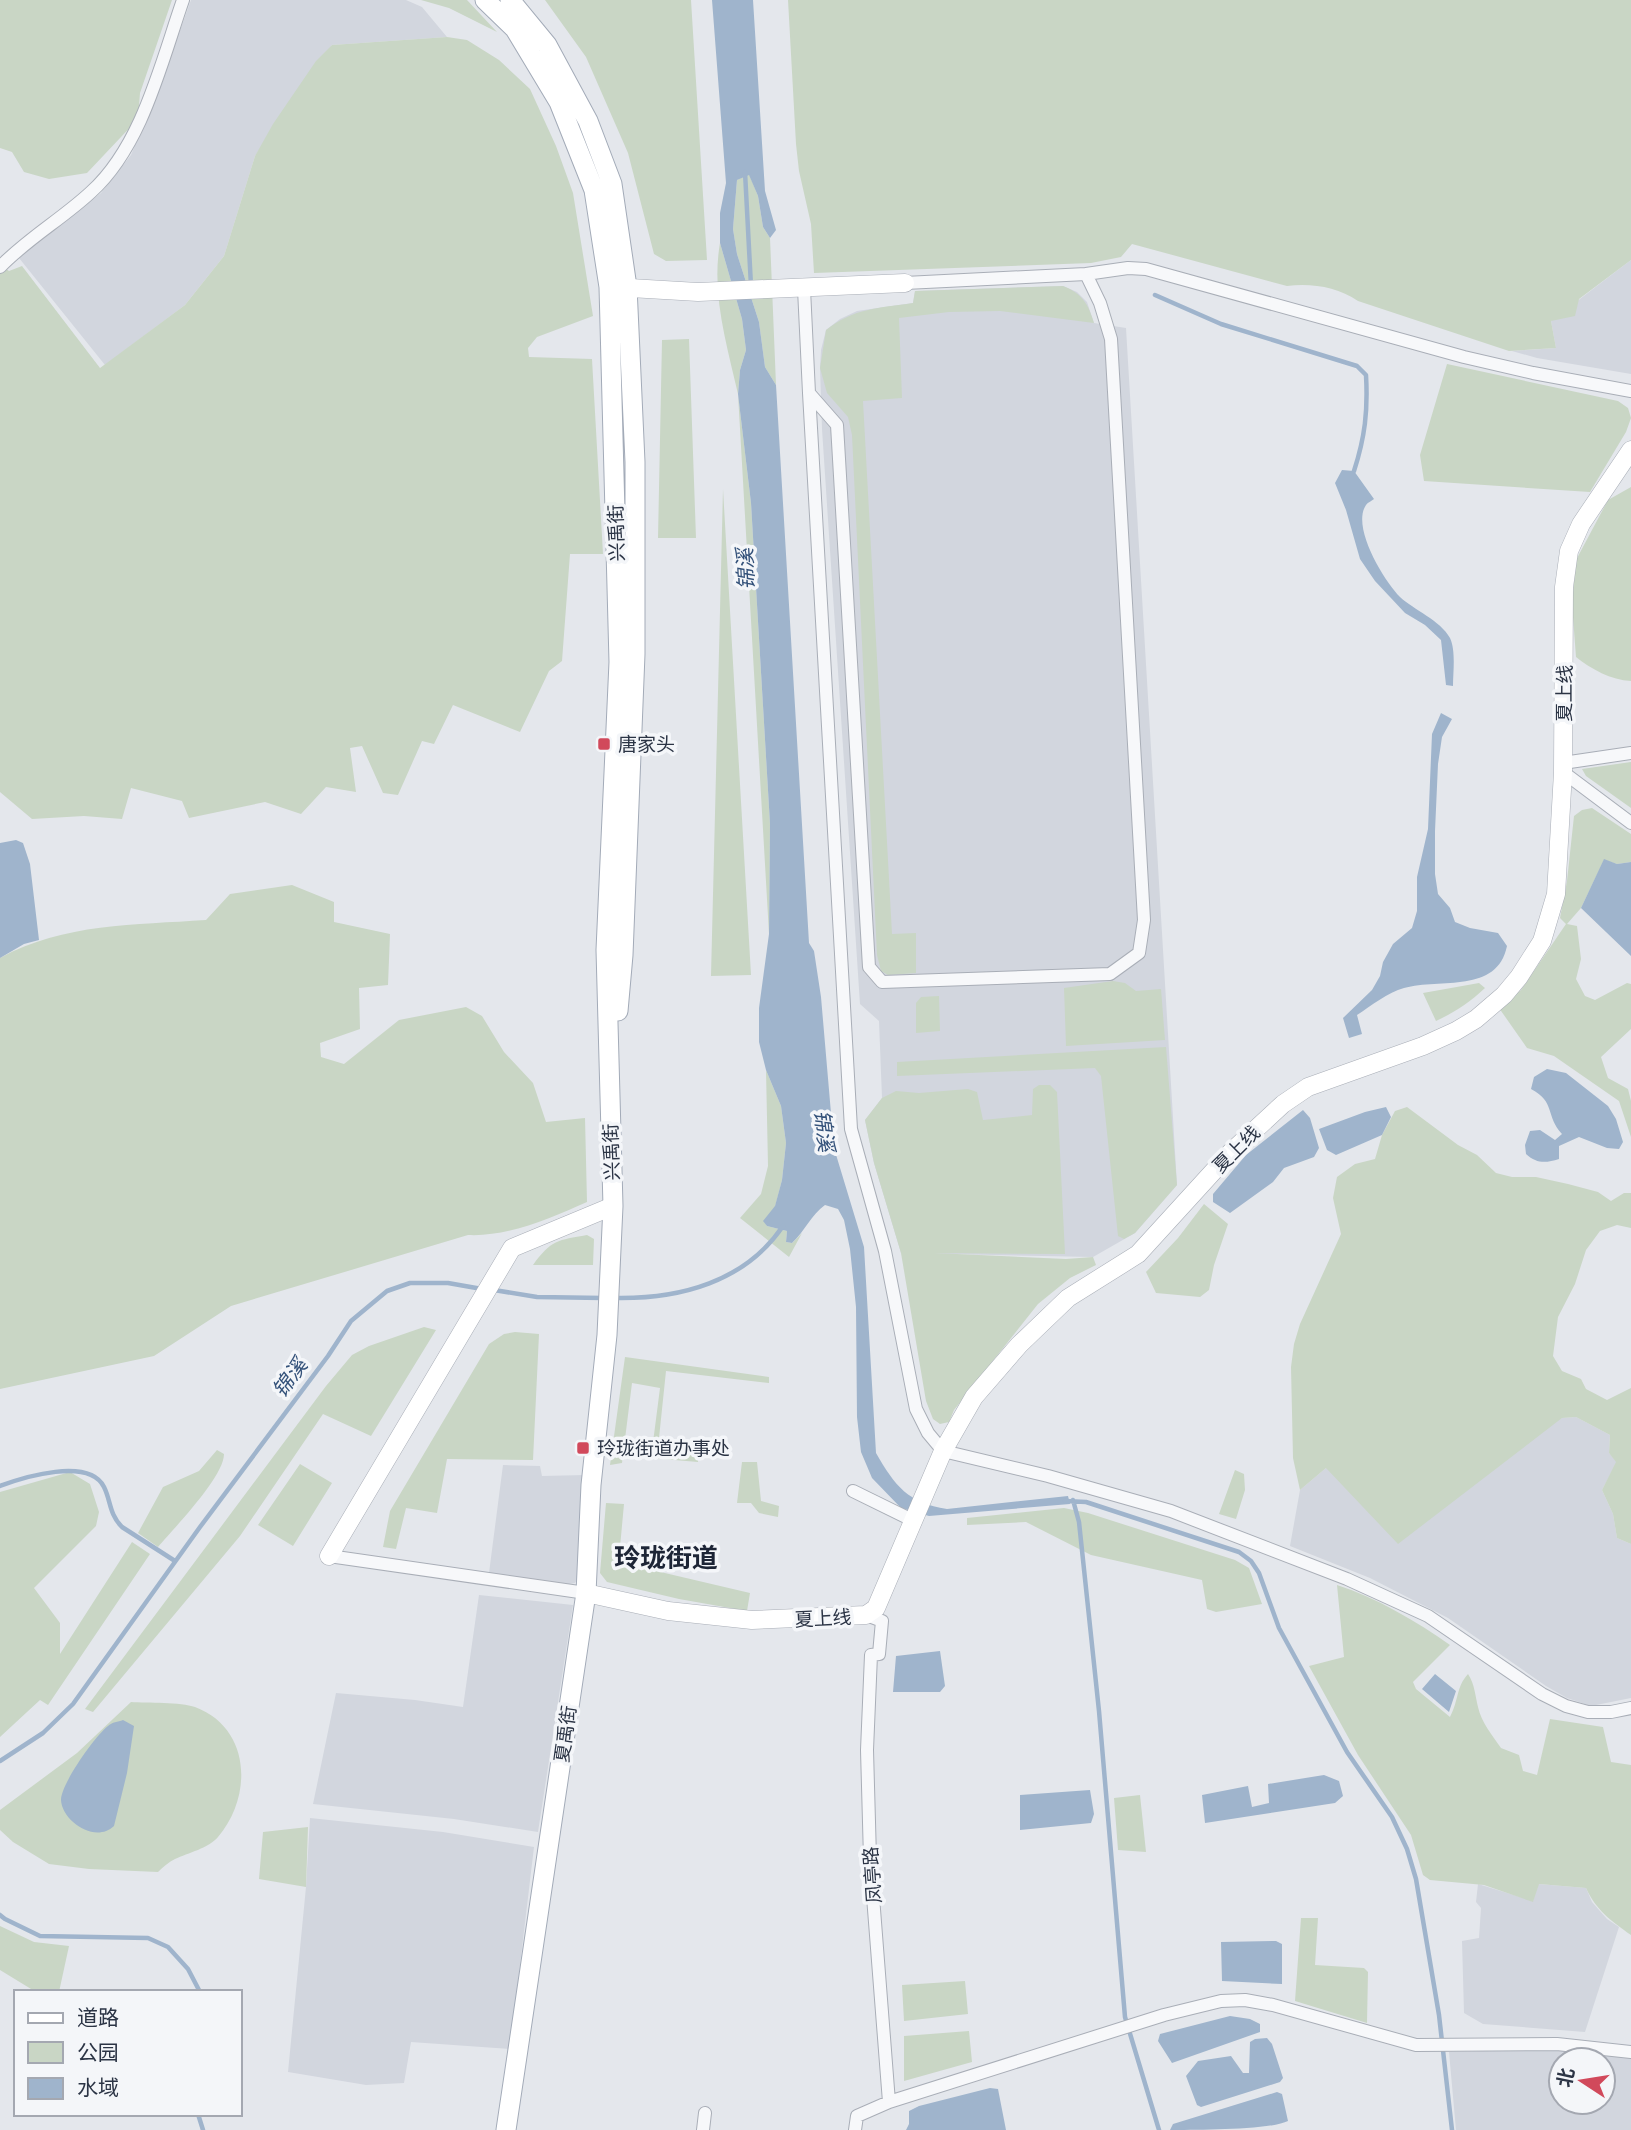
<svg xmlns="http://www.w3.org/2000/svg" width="1631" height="2130" font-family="'Public Sans','Noto Sans SC',sans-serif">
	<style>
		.built { fill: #d2d6de; fill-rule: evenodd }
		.green { fill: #c9d6c5 }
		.water { fill: #9fb4cc }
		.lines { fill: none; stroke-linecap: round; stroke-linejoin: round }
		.stream { stroke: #9fb4cc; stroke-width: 4.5 }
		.street-casing { stroke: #a9aeb7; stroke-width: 14 }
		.secondary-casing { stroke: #a9aeb7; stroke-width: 19 }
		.primary-casing { stroke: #a3abb8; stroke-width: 21 }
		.street { stroke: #f7f8fa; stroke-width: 12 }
		.secondary { stroke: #fff; stroke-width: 18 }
		.primary { stroke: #fff; stroke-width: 19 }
		.poi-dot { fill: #d1495b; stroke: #f4f6f9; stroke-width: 2.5 }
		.labels { text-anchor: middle; stroke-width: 7; stroke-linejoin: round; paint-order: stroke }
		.street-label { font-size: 19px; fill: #2b3445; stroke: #f4f6f9 }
		.poi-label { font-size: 19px; fill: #2b3445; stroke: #f4f6f9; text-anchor: start }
		.water-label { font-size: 21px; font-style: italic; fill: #34527a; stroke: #f4f6f9 }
		.district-label { font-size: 26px; font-weight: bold; fill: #1d2536; stroke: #f4f6f9 }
	</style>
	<rect width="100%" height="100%" fill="#e4e7ec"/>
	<path class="built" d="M191,0H406L422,7L447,37L332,45L255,156L224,256L185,305L105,365L19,258L101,193L131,155L157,94Z
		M1631,260V374L1537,358L1512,351L1556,348L1551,321Z
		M1063,286L1077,292L1087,302L1094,323L1126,328L1177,1185L1135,1233L1093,1257L901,1253L874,1163L865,1120L882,1098L879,1021L860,1004L822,429L820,368L821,350L826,330L840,319L857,311L913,303L915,291Z
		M1576,1417L1610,1435L1609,1453L1617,1462L1602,1490L1613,1514L1617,1538L1631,1544V1698L1591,1706L1567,1698L1546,1686L1448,1618L1370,1578L1290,1546L1300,1490L1326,1468L1562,1418Z
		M503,1465L540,1466L542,1476L585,1475L579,1576L575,1583L569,1584L489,1573Z
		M479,1595L573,1605L538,1832L454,1819L313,1804L336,1693L415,1700L463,1707Z
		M310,1818L443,1832L534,1847L510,2049L411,2042L404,2083L366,2085L288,2072L306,1887Z
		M1478,1884L1533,1901L1538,1884L1586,1888L1592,1902L1607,1919L1619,1927L1585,2032L1483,2024L1464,2013L1462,1941L1479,1938L1481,1908L1476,1902Z
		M1553,2049L1631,2058V2130H1456L1449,2052ZM1561,2060H1603V2102H1561Z"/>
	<path class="green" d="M0,0H172L140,93L138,119L87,173L49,179L24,172L12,152L0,148Z
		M421,0H467L497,32L449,8Z
		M545,0H691L707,260L666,261L654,254L628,153L586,57Z
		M788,0H1631V260L1579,299L1575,316L1551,321L1556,348L1509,351L1358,301C1337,287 1312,283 1287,286L1132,244L1121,257L1091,263L814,273L811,224L799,171L796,144Z
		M447,37L467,40L499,60L530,89L556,146L573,193L593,316L537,337L528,348L529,357L592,359L603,554H570L562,661L549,671L520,732L453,705L434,744L422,741L398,795L383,793L362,746L350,748L356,792L326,787L301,814L265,802L189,818L182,801L131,788L122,819L84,816L32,819L0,792V264L9,271L22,266L100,368L185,305L224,256L255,156L273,124L316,61L332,45Z
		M749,174L758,196L763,227L770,238L776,385L765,367L759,322L737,254L733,229L737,180Z
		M720,243L742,319L746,350L740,370L738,394L751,503L770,824L769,934L738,394C727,345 711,294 720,243Z
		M1063,286C1083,294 1088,304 1094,323L1000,311L949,312L899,318L902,398L863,401L892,934L916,933V973L888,975L881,971L877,955L852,435L848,417L827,393L820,368L826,330C854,308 879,308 913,303L915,291Z
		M689,339L696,538H658L662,340Z
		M1447,364L1618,401L1628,408L1631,418L1626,432L1590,492L1424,481L1420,455Z
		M1631,487V681C1611,680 1591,669 1576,657L1572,604L1576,560L1608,500Z
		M723,489L751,975L711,976Z
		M1631,762V808L1586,776L1582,769Z
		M1592,808L1631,834V862L1617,864L1604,860L1581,908L1567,924L1577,926L1581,959L1576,979L1585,996L1595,1000L1627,983L1631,984V1029L1601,1057L1608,1078L1628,1089L1631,1101V1137L1619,1101L1554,1056L1527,1048L1499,1008L1521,990L1566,924L1560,918L1567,881L1574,816L1582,810Z
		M292,885L334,902V922L390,934L388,985L359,988L360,1029L320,1043L321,1057L344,1064L399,1020L466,1007L482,1016L504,1052L533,1083L546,1122L585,1118L587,1202C551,1218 508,1237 468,1235L231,1306L154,1356L0,1389V958C64,923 135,925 206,920L230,894Z
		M1113,981L1125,983L1136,991L1161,989L1165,1040L1066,1046L1064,988Z
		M1479,983L1485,988C1469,1003 1455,1012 1436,1021L1423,993Z
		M939,996L940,1031L916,1033V1003L921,997Z
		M1166,1047L1177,1185L1135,1233L1124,1239L1118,1236L1101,1076L1095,1068L897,1076V1062Z
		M766,1070L781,1106L786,1143L782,1180L775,1207L764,1221L767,1226L787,1231L786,1242L792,1243L802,1233L789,1257L740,1218L761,1194L768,1166Z
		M1039,1085H1050L1057,1092L1065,1254L934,1253L1066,1259L1093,1257L1096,1265L1070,1278L1038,1304L954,1410L949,1422L940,1424L933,1419L926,1401L901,1253L874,1163L865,1120L882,1098L896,1091L919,1093L968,1089L977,1092L983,1120L1032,1115L1033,1089Z
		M1407,1107L1458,1145L1477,1155L1496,1173L1512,1177H1536L1568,1184L1598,1192L1611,1201L1624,1193H1631V1228L1617,1225L1600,1231L1586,1250L1575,1284L1558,1317L1553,1356L1562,1371L1581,1379L1586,1389L1607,1400L1631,1388V1544L1617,1538L1613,1514L1602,1490L1616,1462L1609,1453L1610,1435L1576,1417L1562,1418L1398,1544L1326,1468L1300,1490L1293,1458L1291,1367L1294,1344L1300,1324L1341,1234L1333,1198L1337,1177L1355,1164L1375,1159L1382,1135L1395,1111Z
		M1204,1204L1228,1224L1214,1265L1209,1290L1200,1297L1156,1293L1146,1272L1178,1238Z
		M587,1235L594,1239L593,1265H533C551,1240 558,1240 587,1235Z
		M424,1327L436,1330L371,1436L323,1414L240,1536L93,1712L85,1709L326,1386L352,1355L369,1346Z
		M515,1332L539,1334L533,1460L447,1459L437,1513L406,1508L396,1549L383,1547L390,1511L489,1344L504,1334Z
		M625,1357L769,1377V1383L666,1371L659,1438L699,1444L698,1462L651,1458L660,1388L632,1383L622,1463L610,1465Z
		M217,1450L224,1454C224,1477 174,1528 158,1547L138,1533L163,1487L199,1471Z
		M742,1462H757L761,1501L779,1506L778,1517L759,1513L751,1503H737Z
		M300,1464L332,1483L293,1546L258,1525Z
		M1235,1470L1244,1474L1245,1490L1236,1519L1219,1514Z
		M70,1472L90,1484L99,1512L96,1526L34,1588L60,1623V1654L132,1542L150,1554L48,1705L40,1700L0,1737V1492Z
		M606,1503L624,1504L619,1558L640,1562L643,1544L652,1545V1570L750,1593L747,1611L679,1599L607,1582L600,1573Z
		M1064,1508L1088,1513L1235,1560L1249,1568L1262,1604L1216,1612L1207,1609L1202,1580L1091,1555L1026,1522L967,1525V1518Z
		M1337,1585C1377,1598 1416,1621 1450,1645L1413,1682L1416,1689L1450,1717C1459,1700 1456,1687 1468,1674C1475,1685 1475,1695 1478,1707C1481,1722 1493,1736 1501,1748L1519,1755L1523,1771L1537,1775L1550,1719L1603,1727L1611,1762L1631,1765V1935C1611,1921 1596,1910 1586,1888L1539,1884L1533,1902L1484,1885L1430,1880L1423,1875L1411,1835L1358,1755L1309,1666L1344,1657Z
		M131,1702C147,1703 181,1702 195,1707C251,1728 253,1796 218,1837C209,1848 188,1853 175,1859C169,1862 163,1867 158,1872L89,1869L49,1864L13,1842L0,1830V1810L77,1753Z
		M1140,1795L1146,1852L1118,1850L1114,1798Z
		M308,1827L306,1887L259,1879L263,1832Z
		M1301,1918H1318L1315,1965L1364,1968L1368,1972L1367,2023L1295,2001Z
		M0,1926L34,1942L69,1946L59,1992H36L0,1970Z
		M965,1981L968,2014L904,2021L902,1985Z
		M969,2031L972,2062L904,2081V2036Z"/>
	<path class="water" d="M712,0H753L765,191L776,230L770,238L763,227L758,196L749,175L737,180L733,229L737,254L759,322L765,367L776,385L809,943L814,951L821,997L834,1148L864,1247L876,1453C895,1486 908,1503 947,1509L1068,1496L1070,1504L929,1516L901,1508L872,1478L861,1452L857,1417L856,1307L850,1249L844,1220L838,1209L825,1205C811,1215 805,1231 792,1243L786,1242L787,1231L767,1226L763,1221L775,1206L782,1180L786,1143L781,1106L766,1070L759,1042V1008L769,934L770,824L751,503L738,394L740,370L746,350L742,319L720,243V213L726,183Z
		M1342,470L1354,471L1374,499C1372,501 1368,502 1366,505C1351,527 1384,581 1400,597C1414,610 1440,620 1450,638C1456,651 1453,672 1453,686L1446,685L1441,640L1425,625L1405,613L1375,581L1360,559L1346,510L1335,483Z
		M1441,713L1452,719L1442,737L1438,764L1435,831V874L1438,894L1450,908L1455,922L1470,928L1498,933L1507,946C1497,994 1441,978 1404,988C1388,992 1371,1006 1357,1015L1362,1034L1349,1038L1343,1018L1372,990L1380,976L1383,962L1393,944L1412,928L1417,911V877L1428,829L1432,734Z
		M16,840L23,843L30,864L39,940L24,944L0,958V843Z
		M1604,859L1617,864L1631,862V956L1581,908Z
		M1547,1069L1566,1073L1608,1106L1616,1119L1623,1142L1619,1149L1607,1148L1579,1137L1559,1146V1159C1546,1163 1537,1164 1526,1154L1525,1145L1530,1131L1540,1130L1555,1140L1562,1134C1545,1116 1556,1102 1531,1089L1534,1077Z
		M1386,1107L1391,1117L1382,1135L1336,1155L1327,1150L1319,1129L1365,1112Z
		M1303,1110L1310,1118L1319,1148L1314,1157L1284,1168L1273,1182L1230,1213L1213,1202V1194L1246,1155Z
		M940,1651L945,1686L940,1692H893L896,1656Z
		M1435,1674L1456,1691L1449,1712L1422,1689Z
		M123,1720L134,1726L127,1773L114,1826C95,1844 62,1821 61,1800C61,1784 95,1736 108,1726C112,1722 118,1722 123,1720Z
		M1324,1775L1339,1781L1343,1796L1335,1803L1205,1823L1202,1795L1248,1786L1252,1807L1269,1803L1268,1784Z
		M1090,1790L1094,1814L1091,1823L1020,1830V1795Z
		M1276,1941L1282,1944V1984L1222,1981L1221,1942Z
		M1230,2016L1250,2019L1260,2024V2032L1172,2063L1158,2041L1160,2034Z
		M1267,2038L1272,2044L1283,2078L1280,2082L1201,2107L1197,2105L1186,2076L1198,2061L1231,2056L1243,2073H1249L1250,2042L1255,2039Z
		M990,2088L998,2089L1006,2130H906L909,2124V2111L919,2106Z
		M1277,2092L1282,2094L1288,2121C1271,2130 1195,2130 1170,2130L1173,2124Z"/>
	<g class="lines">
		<path class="stream" d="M745,172L751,286
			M1155,295L1221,324L1357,366L1366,375C1368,411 1365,437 1354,471
			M494,1290L537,1297L603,1298
			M616,1298C680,1299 745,1282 783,1226
			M0,1486C24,1477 89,1457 104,1487C111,1501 109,1514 122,1527L175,1561
			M1073,1500L1079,1522L1099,1711L1125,2017L1159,2130
			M1065,1501L1086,1502L1239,1552L1251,1561L1259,1573L1279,1628L1347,1752L1392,1817L1407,1849L1416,1879L1439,2015L1452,2130
			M0,1761L43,1733L73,1704L200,1527L328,1356L351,1321L387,1291L410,1283H448L482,1289
			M0,1915L5,1919L40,1936L148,1938L168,1947L188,1969L200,1992
			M198,2114L203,2130"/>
		<defs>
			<path id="street" d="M0,267C28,238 62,219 91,192C142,146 161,63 183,0
				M1086,274L1128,268L1146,269L1464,357L1533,373L1631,391
				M804,289L809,393L837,425L869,967L882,982L1110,974L1139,953L1144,920L1111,339L1100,303L1086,274L905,283
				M809,393L851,1129L885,1251L916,1409L928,1433L943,1451L1048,1476L1171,1511L1347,1579L1428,1616L1542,1694L1566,1706L1588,1712H1611L1631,1708
				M1563,763L1631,753
				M1563,772L1631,823
				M853,1491L914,1521
				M329,1556L586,1593
				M866,1615L882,1621L879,1654L871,1655L867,1750L870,1858L889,2102
				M703,2130L705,2113
				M855,2130L857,2116L889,2102L1164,2015L1221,2001L1245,2000L1273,2005L1416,2045L1557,2044L1631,2052"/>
			<path id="secondary" d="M613,287L698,292L905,283
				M329,1556L512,1248L613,1206
				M586,1593L668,1611L752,1620L866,1615L876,1608L943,1451L974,1397L1019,1345L1068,1298L1138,1254L1231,1152L1283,1104L1308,1087L1423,1046L1456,1031L1476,1019L1504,995L1519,977L1542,941L1556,894L1563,772L1564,587L1569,551L1581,524L1631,450"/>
			<path id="primary" d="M485,0L515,29L559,102L594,190L609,287L619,662L606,950L613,1206L607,1335L591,1485L586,1593L506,2130
				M510,0L547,45L588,121L612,184L627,287L635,462V654L623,955L618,1011"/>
		</defs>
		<use href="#street" class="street-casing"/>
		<use href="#secondary" class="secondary-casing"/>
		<use href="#primary" class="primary-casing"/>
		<use href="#street" class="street"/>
		<use href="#secondary" class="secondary"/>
		<use href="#primary" class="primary"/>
	</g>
	<g class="poi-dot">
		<rect x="597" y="737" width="14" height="14" rx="3.5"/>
		<rect x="576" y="1441" width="14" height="14" rx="3.5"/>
	</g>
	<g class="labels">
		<g class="street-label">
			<text transform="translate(616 533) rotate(-92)" y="7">兴禹街</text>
			<text transform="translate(1564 693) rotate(-90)" y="7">夏上线</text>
			<text transform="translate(1236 1149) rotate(-45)" y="7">夏上线</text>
			<text transform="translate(611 1152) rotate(-92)" y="7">兴禹街</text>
			<text transform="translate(823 1618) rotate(-3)" y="7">夏上线</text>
			<text transform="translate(565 1734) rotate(-82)" y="7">夏禹街</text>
			<text transform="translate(872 1875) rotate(-94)" y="7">凤亭路</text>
		</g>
		<g class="poi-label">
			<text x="618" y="751">唐家头</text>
			<text x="597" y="1455">玲珑街道办事处</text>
		</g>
		<g class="water-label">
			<text transform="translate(746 569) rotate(-93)" y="7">锦溪</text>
			<text transform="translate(824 1131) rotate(83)" y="7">锦溪</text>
			<text transform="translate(290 1378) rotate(-54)" y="7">锦溪</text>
		</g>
		<g class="district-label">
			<text x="666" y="1567">玲珑街道</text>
		</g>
	</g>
	<rect x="14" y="1990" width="228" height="126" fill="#f4f6f9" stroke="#a4a8b1" stroke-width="2"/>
	<rect x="28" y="2013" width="35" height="10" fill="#ffffff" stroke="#a4a8b1" stroke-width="2"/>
	<text x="77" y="2025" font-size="21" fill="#2b3445">道路</text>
	<rect x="28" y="2042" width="35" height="21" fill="#c9d6c5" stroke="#a4a8b1" stroke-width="2"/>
	<text x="77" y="2060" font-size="21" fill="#2b3445">公园</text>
	<rect x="28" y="2078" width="35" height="21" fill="#9fb4cc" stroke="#a4a8b1" stroke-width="2"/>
	<text x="77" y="2095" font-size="21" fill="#2b3445">水域</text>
	<g transform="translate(1582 2081) rotate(282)"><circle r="33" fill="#f4f6f9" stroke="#a4a8b1" stroke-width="2"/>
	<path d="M0-5L12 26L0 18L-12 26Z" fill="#d1495b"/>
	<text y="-10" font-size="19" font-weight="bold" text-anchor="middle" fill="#2b3445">北</text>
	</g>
</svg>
